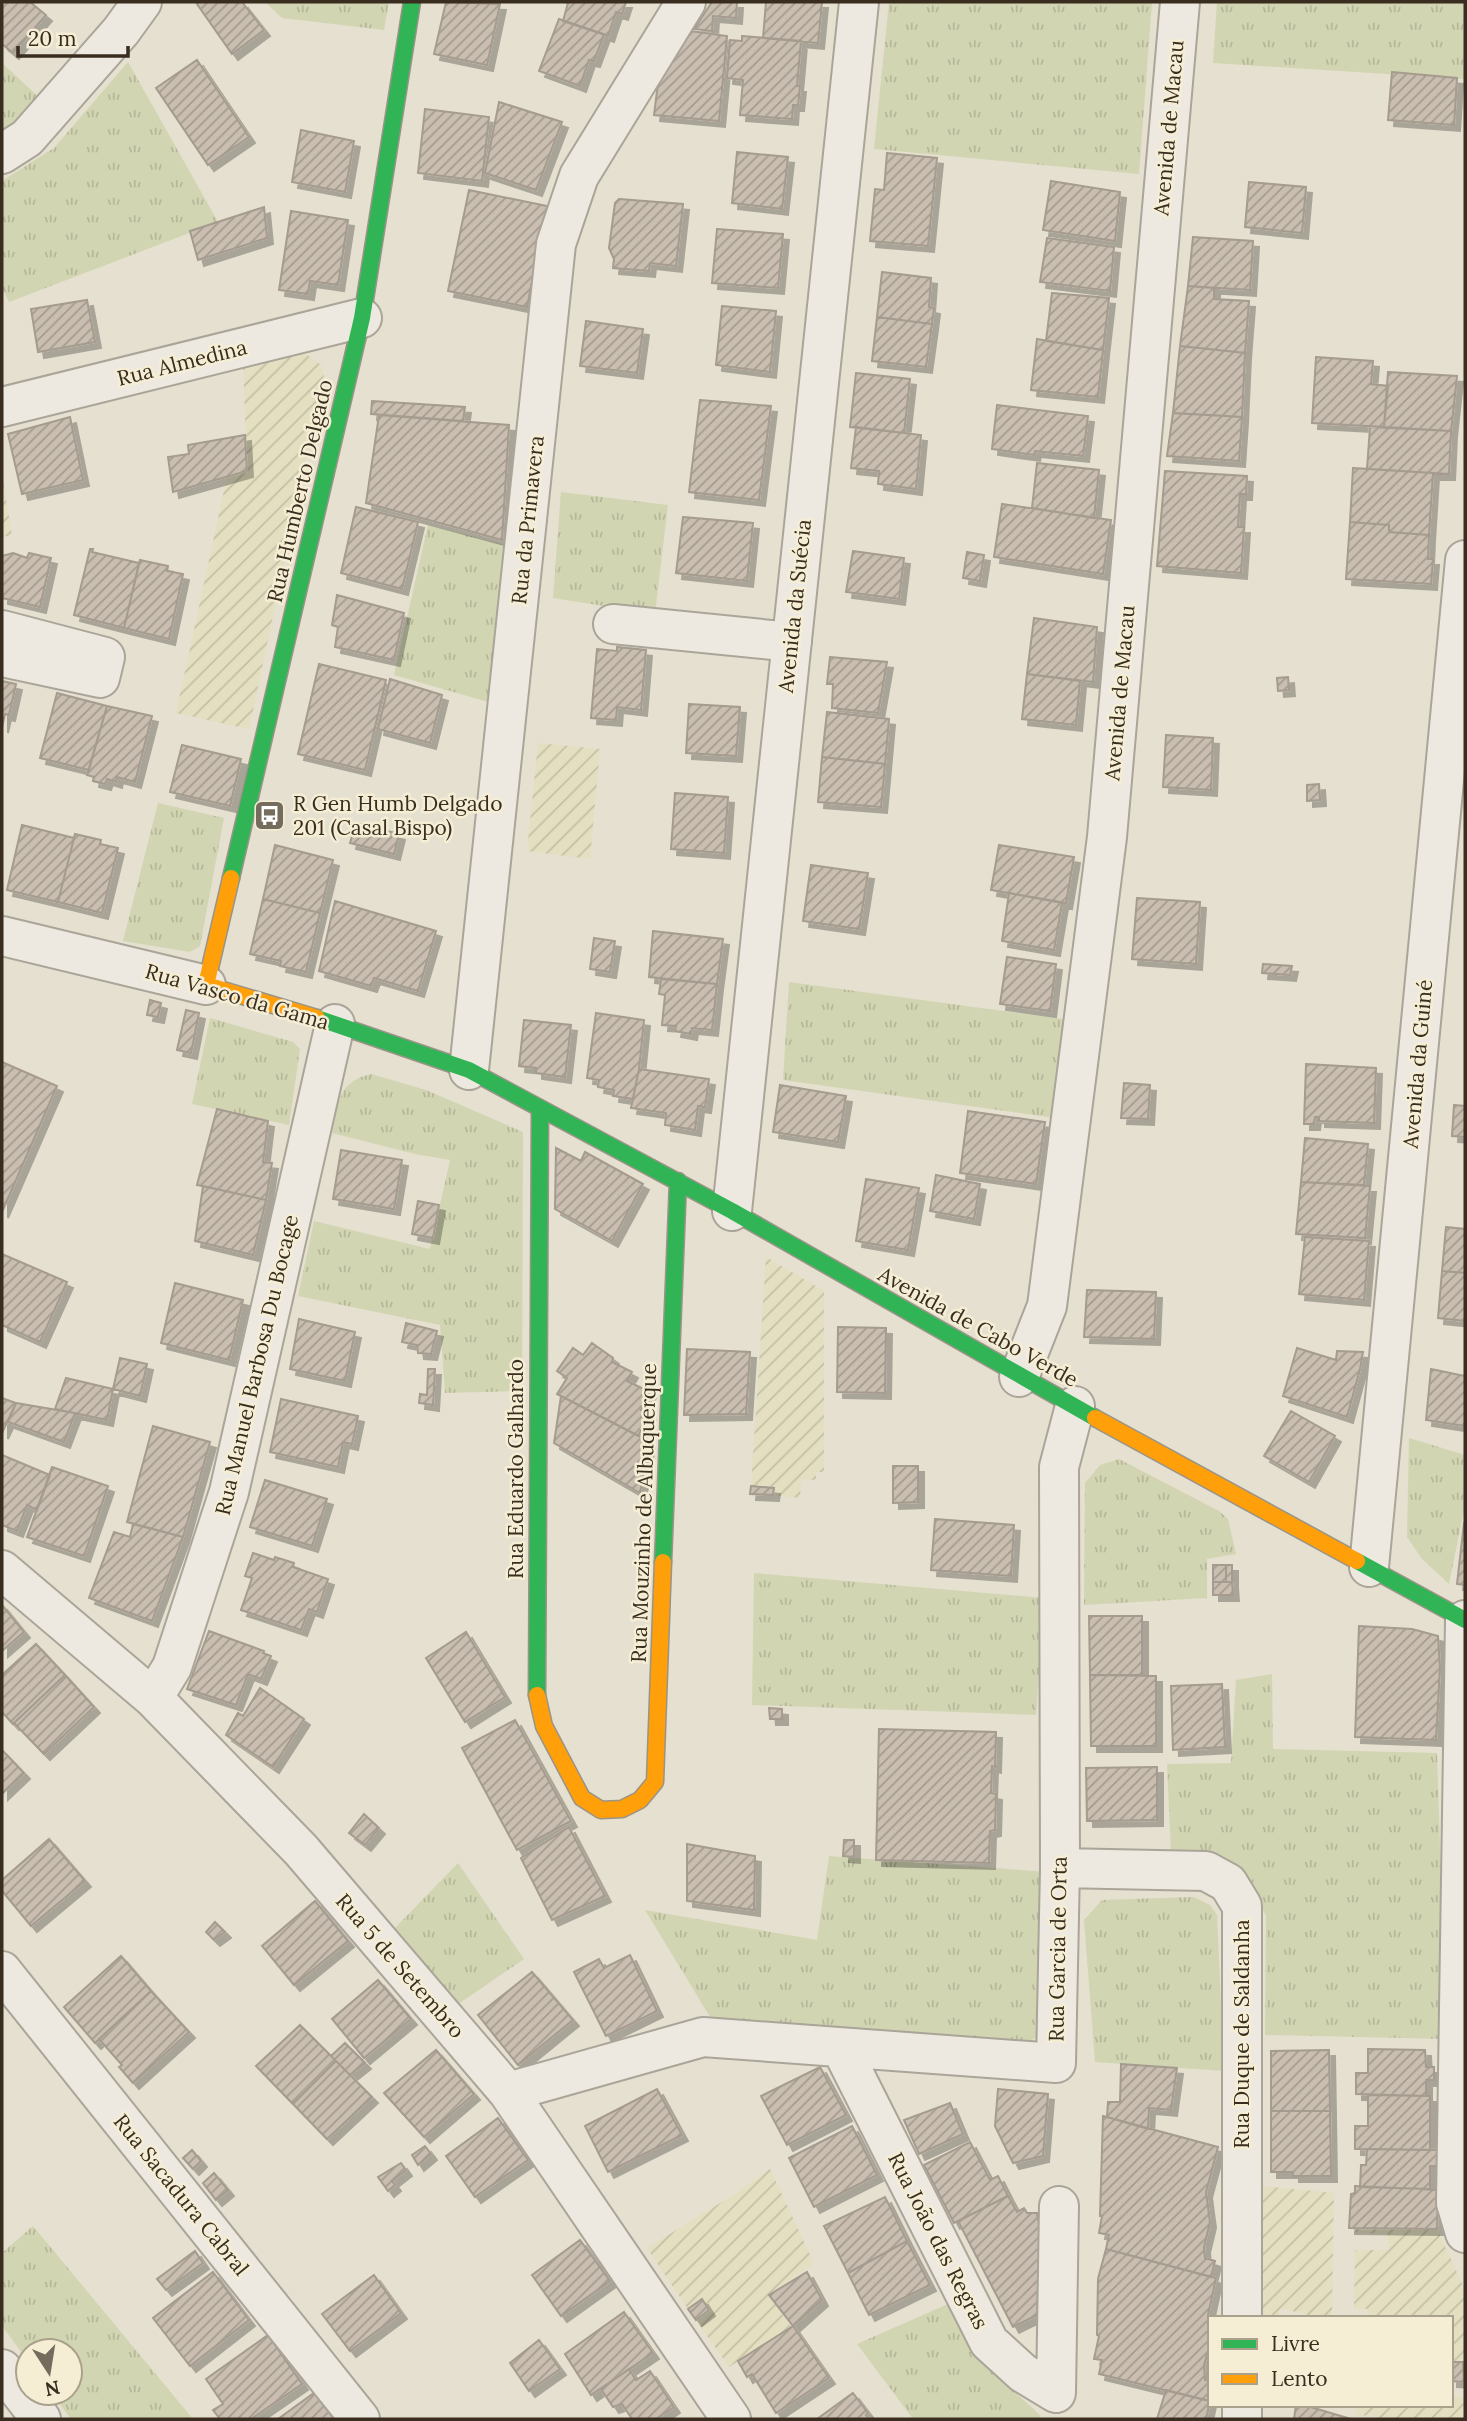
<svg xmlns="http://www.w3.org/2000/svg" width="1467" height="2421" font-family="Lora,serif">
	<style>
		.farmland { fill: url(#farmland-furrows) }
		.grass { fill: url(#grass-tufts) }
		.building { fill: url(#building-hatch); stroke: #a59b8e; stroke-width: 2; filter: url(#shadow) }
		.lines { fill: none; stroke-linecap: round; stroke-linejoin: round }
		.street-casing { stroke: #aaa598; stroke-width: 42 }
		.fast-casing { stroke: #9a9488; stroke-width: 19 }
		.slow-casing { stroke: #9a9488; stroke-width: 19 }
		.street { stroke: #ede9e0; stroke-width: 38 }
		.fast { stroke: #30b455; stroke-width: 16 }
		.slow { stroke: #ff9f0a; stroke-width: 16 }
		.labels { text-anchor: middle; stroke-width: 5; stroke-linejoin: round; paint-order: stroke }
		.street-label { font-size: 21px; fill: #392d1f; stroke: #f5eed5 }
		.poi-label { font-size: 21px; fill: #392d1f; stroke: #f5eed5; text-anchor: start }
	</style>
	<defs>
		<pattern id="farmland-furrows" width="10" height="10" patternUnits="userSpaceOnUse" patternTransform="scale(1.75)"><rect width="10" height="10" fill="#e4dfc0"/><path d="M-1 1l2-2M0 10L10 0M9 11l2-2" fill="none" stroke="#c4c0a5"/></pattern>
		<pattern id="grass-tufts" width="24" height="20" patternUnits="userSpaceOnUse" patternTransform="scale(1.75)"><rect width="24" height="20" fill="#d2d5b2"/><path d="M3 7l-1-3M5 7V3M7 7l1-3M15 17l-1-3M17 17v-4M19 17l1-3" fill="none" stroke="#b5b799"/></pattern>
		<pattern id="building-hatch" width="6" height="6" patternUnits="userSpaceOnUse" patternTransform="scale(1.75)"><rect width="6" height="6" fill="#c9beb0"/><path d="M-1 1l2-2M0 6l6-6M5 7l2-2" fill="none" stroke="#a49b8f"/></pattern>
		<filter id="shadow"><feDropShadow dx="6" dy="6" stdDeviation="0" flood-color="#0004"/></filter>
	</defs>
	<rect width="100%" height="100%" fill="#e5e0cf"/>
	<path class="farmland" d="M301,350L321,365L324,375L249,729L176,713L227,477L247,470L243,360Z
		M2,473L12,535L2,537L3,529Z
		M538,743L600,749L590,859L527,851Z
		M766,1257L824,1291V1472H816V1480L801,1479L800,1498L773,1495V1488L751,1486Z
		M770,2169L814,2263L769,2295L791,2327L729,2367L696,2320L709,2310L703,2300L688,2309L647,2248L735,2194Z
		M1261,2186L1334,2193L1332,2318H1319L1281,2308L1277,2318H1262Z
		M1355,2228L1437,2229L1465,2290V2362H1451V2318H1368V2309H1354L1355,2250H1389L1388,2234L1356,2233Z
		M1451,2397H1465V2419H1372V2415L1357,2416L1356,2405H1451Z"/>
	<path class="grass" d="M265,2H389L384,30L282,18Z
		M889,2H1152L1139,174L874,149Z
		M1217,2H1465V79L1213,63Z
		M128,62L218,222L9,302L2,287V181L54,148Z
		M2,63L42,100L2,133Z
		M561,492L668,505L655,614L553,598Z
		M428,525L506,545L488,702L394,675Z
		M158,803L224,818L200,946L190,952L123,941Z
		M789,982L1063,1019L1055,1118L783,1080Z
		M210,1018L293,1042L300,1049L289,1125L192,1104Z
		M371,1074L426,1090L523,1132L522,1391L445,1393L440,1325L298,1296L314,1221L430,1249L450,1160L415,1154L332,1133C339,1103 337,1082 371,1074Z
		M1409,1438L1465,1455V1505L1449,1584L1422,1559L1407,1537Z
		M1119,1459L1219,1511L1228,1519L1236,1554L1207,1559V1598L1084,1605L1085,1483L1100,1465Z
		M754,1573L1044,1598L1036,1715L752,1705Z
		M1272,1674L1273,1749L1437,1753L1446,2039L1265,2035L1266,1916L1246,1876L1223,1856L1171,1852L1167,1764L1231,1763L1236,1680Z
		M829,1856L1047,1872L1038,2037L1026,2043L715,2025L645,1910L817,1940Z
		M458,1863L524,1959L454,2007L395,1928Z
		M1194,1897L1210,1905L1217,1915L1224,2071L1095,2062L1084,1920L1102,1900Z
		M33,2226L193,2419H71L52,2393H70V2351H28V2361L2,2326V2253Z
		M948,2304L989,2368L1040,2415L1041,2419H913L857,2344Z"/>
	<path class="building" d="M2,2H30L46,15L13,53L2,44Z
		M199,2H242L264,30L232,54L197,4Z
		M446,2L500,4L487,65L434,54Z
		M564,2H626L622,14L616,12L608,36L563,21L568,3Z
		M712,2H737L736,18L713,16L712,31L694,29Z
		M766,2H822L818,43L763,38Z
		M559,19L604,34L594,61L589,60L580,86L539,71Z
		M690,31L727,36L719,121L654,115L658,83Z
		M742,36L801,41L797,86H800L798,105H793L792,119L740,115L743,80L727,78L730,40L742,41Z
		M197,60L249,137L208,165L156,88Z
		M1392,72L1457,78L1454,125L1388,120Z
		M499,102L562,122L536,190L485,173Z
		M425,109L489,117L482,181L418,173Z
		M301,130L354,141L345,192L292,182Z
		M737,152L788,157L782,209L732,203Z
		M887,153L937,158L928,246L870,241L875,189L884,190Z
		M1051,181L1120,192L1115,241L1043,230Z
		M1249,182L1306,187L1302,233L1245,227Z
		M469,190L547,206L527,307L448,291Z
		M619,199L683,204L676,266L650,263L649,271L613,268L614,259L609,248L615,203Z
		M264,207L267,238L198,260L190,231Z
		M291,211L348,220L338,285L310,281L308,294L279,290Z
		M717,229L783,234L778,288L712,283Z
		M1193,237L1253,241L1250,290L1188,286Z
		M1047,238L1114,247L1110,291L1040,282Z
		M882,272L931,278L929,307L934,308L932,324L877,317Z
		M1188,286L1214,288V299L1249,301L1245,353L1180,346Z
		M1052,293L1109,298L1103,350L1046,341Z
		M87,300L95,342L38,352L31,309Z
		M722,306L776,311L770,372L716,365Z
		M877,317L932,324L926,367L872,361Z
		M586,321L643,329L637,373L580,366Z
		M1037,339L1103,350L1098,397L1031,390Z
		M1180,346L1245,353L1242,417L1173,413Z
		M1316,357L1373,361L1371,384L1388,386L1384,427L1312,423Z
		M1388,372L1457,376L1451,431L1384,427Z
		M856,373L910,379L904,433L850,427Z
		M700,400L771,406L759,500L689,492Z
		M372,401L465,407L463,421L371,414Z
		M997,405L1088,416L1083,456L1035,451L1034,455L992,449Z
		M1173,413L1242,417L1239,461L1167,456Z
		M379,415L509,425L502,540L366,503Z
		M70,417L83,480L22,494L8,434Z
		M856,427L921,435L916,489L878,484L879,471L851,468Z
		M1370,427L1451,431L1449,474L1367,469Z
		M245,435L247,471L173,492L168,457L189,454L188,445Z
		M1037,463L1099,470L1094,518L1032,508Z
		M1353,468L1433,473L1429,535L1389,532V525L1350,522Z
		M1165,471L1247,476L1246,494H1240L1238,527H1244L1241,573L1157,566Z
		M1002,504L1111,520L1103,574L994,557Z
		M356,507L418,522L402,589L341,573Z
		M683,517L753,523L747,581L676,573Z
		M1350,522L1389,525V532L1429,535L1428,559H1433L1431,584L1346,579Z
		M90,549H93L92,552L139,563L124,628L74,615Z
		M853,551L904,558L899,599L846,592Z
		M967,552L984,555L980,581L963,578Z
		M13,553L27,558L29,553L51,558L40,607L2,598V556Z
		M140,560L168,566L167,571L183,574L169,639L124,628Z
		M337,595L404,613L394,660L335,647L338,627L332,625Z
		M1034,618L1097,627L1093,682L1027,674Z
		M617,647L646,650L641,710L617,707L616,720L591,718L597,649L617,651Z
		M830,657L887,662L878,713L832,708L833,684H827Z
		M319,664L386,680L365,770L298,754Z
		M1027,674L1080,681L1076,725L1022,719Z
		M1288,677L1289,690L1278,691L1277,678Z
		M390,679L442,695L430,743L378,729Z
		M2,681L16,684L9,715L5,714L2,727Z
		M57,693L107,706L89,770L40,758Z
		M689,704L740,707L736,756L686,753Z
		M107,706L152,716L135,782L117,777L116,782L107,779L105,784L93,781L94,777L87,775Z
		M827,712L889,719L885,764L822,757Z
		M1166,735L1213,738L1211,790L1163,787Z
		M182,745L241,759L230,806L170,792Z
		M822,757L885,764L881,807L818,802Z
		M1319,784L1320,800L1307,801V785Z
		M675,793L728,797L724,853L671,849Z
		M356,823L399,834L394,854L350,843Z
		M22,825L74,838L58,902L7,890Z
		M75,834L101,840L100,844L118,848L102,913L58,902Z
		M275,845L333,860L320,913L263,899Z
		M999,845L1074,857L1066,903L991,890Z
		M811,865L868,873L859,929L803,921Z
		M1009,893L1062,903L1054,950L1002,941Z
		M1137,898L1200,902L1196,964L1132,959Z
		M263,899L320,913L306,972L280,966L281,961L250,954Z
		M335,901L436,931L418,991L374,978L371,986L319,971Z
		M653,931L723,939L717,984L649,977Z
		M594,938L615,941L610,972L590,969Z
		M1007,957L1056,964L1050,1011L1000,1004Z
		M1263,964L1292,966L1290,975L1262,973Z
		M661,979L717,984L712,1030L692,1028L691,1034L675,1031L676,1026L662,1025L665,995L659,994Z
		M150,1000L161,1003L158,1017L147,1015Z
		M186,1010L199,1013L191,1053L177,1050Z
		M596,1013L644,1020L639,1069L633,1099L613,1096L614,1090L598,1087L599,1080L587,1078Z
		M524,1020L571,1025L565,1077L536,1073V1068L519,1066Z
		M2,1062L57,1086L2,1212Z
		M1306,1064L1376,1068L1374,1123L1319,1121V1117H1315L1314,1124H1304Z
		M639,1069L709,1079L705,1107L698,1106L695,1130L665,1125L666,1113L631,1108Z
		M1124,1083L1150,1085L1148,1119L1121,1118Z
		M780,1085L846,1096L838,1142L773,1132Z
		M1454,1105L1465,1106V1137L1452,1136Z
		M217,1109L268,1121L263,1162L272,1163L266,1200L197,1185Z
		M968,1111L1045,1122L1036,1184L960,1173Z
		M1305,1138L1368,1144L1364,1185L1301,1182Z
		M556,1148L581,1161L585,1152L643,1184L612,1241L555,1209Z
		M341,1150L402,1160L394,1209L333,1199Z
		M936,1175L980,1184L974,1219L930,1211Z
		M866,1179L919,1188L908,1250L856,1241Z
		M1301,1182L1370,1186L1365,1238L1296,1234Z
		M203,1186L266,1200L253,1255L195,1241Z
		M418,1201L439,1205L433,1238L412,1234Z
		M1446,1227L1465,1229V1273L1442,1271Z
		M1305,1237L1369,1241L1364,1300L1299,1294Z
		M2,1254L67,1282L40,1342L2,1325Z
		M1442,1271L1465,1273V1321L1438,1318Z
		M175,1283L243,1300L229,1360L161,1343Z
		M1087,1290L1156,1292L1154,1339L1084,1337Z
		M299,1319L355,1332L345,1381L290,1369Z
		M406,1323L437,1331L431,1354L418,1353L417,1345L402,1342Z
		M838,1327L886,1328L885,1393L837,1392Z
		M592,1343L613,1358L612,1362L632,1372L627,1381L650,1392L641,1410L650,1414L638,1436L557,1394L567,1378L557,1371L573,1348L583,1355Z
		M1297,1348L1336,1360L1337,1351L1363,1352L1360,1369L1347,1417L1283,1396Z
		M687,1349L750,1352L746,1414L684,1415Z
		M120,1358L147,1364L140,1396L113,1389Z
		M428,1369H435L433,1405L419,1403L420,1394L427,1395Z
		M1431,1369L1465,1376V1426L1426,1420Z
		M66,1378L113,1389L107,1420L55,1409Z
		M561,1396L649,1441L640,1493L554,1443Z
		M2,1398L16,1403L2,1433Z
		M281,1399L358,1416L352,1444L343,1442L338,1467L270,1452Z
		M16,1403L75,1413L64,1442L8,1422Z
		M1291,1411L1335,1436L1309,1482L1264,1456Z
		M153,1426L210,1442L183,1537L127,1522Z
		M2,1455L50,1475L37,1510L27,1505L17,1531L2,1525Z
		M893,1466H918V1502L893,1503Z
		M52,1467L108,1486L84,1556L27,1537Z
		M265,1480L327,1499L312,1546L250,1527Z
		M751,1486L774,1488L773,1495L750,1494Z
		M935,1519L1014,1525L1011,1576L931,1570Z
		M1464,1523H1465V1585L1457,1584Z
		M133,1524L183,1537L152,1621L89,1598L114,1532L130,1537Z
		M253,1553L274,1560L275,1557L294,1563L293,1567L328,1579L317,1612L309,1609L301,1630L241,1610L252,1578L245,1576Z
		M1213,1565H1226V1582H1213Z
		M1226,1565H1232V1582H1226Z
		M1213,1582H1232L1233,1595H1213Z
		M2,1605L24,1632L2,1651Z
		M1089,1616H1142V1675H1090Z
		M1359,1626L1412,1629L1438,1636L1440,1668L1436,1740L1355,1737Z
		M209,1631L264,1651L263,1653L271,1656L261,1679L248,1674L236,1705L187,1689Z
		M466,1632L505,1697L465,1722L426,1658Z
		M36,1644L65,1675L13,1724L2,1712V1675Z
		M65,1675L94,1707L44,1754L14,1723Z
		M1090,1675L1156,1676V1746H1091Z
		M1222,1684L1225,1747L1173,1750L1171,1686Z
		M260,1688L304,1719L273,1767L226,1735L238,1713L243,1716Z
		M769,1708L782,1709V1719H770Z
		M515,1720L571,1821L517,1850L462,1748Z
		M879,1729L996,1732L995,1767L992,1766L991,1793L996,1794L995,1830L990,1831L989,1863L876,1860Z
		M2,1750L24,1773L2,1794Z
		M1157,1767V1820L1087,1821L1086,1768Z
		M364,1814L379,1828L365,1845L349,1833Z
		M569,1827L605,1896L552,1920L521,1858Z
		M49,1839L85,1881L31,1926L2,1891V1880Z
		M844,1840H854V1857L843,1856Z
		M687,1844L755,1856L754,1910L687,1901Z
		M315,1901L348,1941L294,1985L262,1946Z
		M215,1922L225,1932L214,1940L206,1932Z
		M630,1955L657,2011L606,2036L574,1972L599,1959L604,1968Z
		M121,1956L151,1991L95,2043L64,2007Z
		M532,1972L573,2020L518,2065L478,2015Z
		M378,1980L411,2019L364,2058L332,2019Z
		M151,1991L189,2032L133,2083L119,2067L122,2065L99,2039Z
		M300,2025L336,2061L293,2104L256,2066Z
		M345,2043L365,2063L350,2075L331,2056Z
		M1368,2049L1425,2050L1426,2067H1434V2080H1426V2096L1356,2094V2073H1368Z
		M436,2050L474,2094L424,2137L384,2093Z
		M1329,2050L1330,2111H1271V2051Z
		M336,2061L372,2097L327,2139L293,2104Z
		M1121,2064L1177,2068L1171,2110L1149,2108L1148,2129L1107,2117L1108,2102H1120Z
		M820,2067L846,2115L787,2145L761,2096Z
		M657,2089L682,2135L608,2172L585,2126Z
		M998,2089L1048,2094L1043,2156L1013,2163L995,2126Z
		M1368,2095L1430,2096V2150L1355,2149V2126H1368Z
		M950,2103L963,2134L919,2154L904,2120Z
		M1271,2111H1330L1331,2176H1293V2172H1271Z
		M1103,2116L1218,2147L1206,2192L1210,2222L1204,2247L1205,2258L1215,2261L1211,2277L1106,2249L1109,2235L1099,2233L1102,2216H1100Z
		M498,2118L528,2160L475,2197L446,2156Z
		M852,2126L877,2175L814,2207L789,2158Z
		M970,2142L990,2180L998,2176L1008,2196L954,2223L924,2165Z
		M425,2146L431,2154L418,2165L412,2155Z
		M1367,2149L1438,2150V2166H1430V2189L1360,2187L1361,2165H1366Z
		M192,2150L201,2161L193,2169L183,2158Z
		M401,2163L406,2170L392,2181L395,2185L388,2191L378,2177Z
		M214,2173L228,2190L216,2200L203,2183Z
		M1355,2186L1438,2190L1437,2229L1349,2228L1351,2194L1355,2193Z
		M1008,2196L1017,2212L1024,2208L1027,2213H1037L1040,2229L1037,2315L1013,2327L958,2221Z
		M885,2197L907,2241L848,2273L824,2226Z
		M580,2240L610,2281L561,2316L532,2275Z
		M907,2241L930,2285L869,2315L848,2273Z
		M1106,2249L1216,2278L1208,2315L1209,2348L1204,2365L1205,2380L1210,2381L1209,2401L1099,2374L1102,2360L1094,2359L1099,2336L1097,2335L1098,2279Z
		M195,2251L203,2263L166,2290L157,2279Z
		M213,2272L249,2320L190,2366L153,2318Z
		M807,2272L822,2300L793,2326L769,2295Z
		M374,2275L401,2313L350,2351L322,2314Z
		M702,2299L709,2310L696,2320L688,2309Z
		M624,2312L653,2353L591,2395L565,2354Z
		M793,2326L829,2378L776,2413L752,2374L747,2377L738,2361Z
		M268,2335L302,2384L251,2419H220L213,2410L223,2404L206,2379Z
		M539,2340L560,2369L529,2391L510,2363Z
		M1451,2362H1463L1464,2382L1451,2381Z
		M629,2369L636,2380L650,2371L674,2407L656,2419H632L622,2404L613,2407L601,2389Z
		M1166,2390L1210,2401L1206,2419H1157Z
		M314,2393L334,2419H278Z
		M853,2393L868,2413L866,2415L869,2419H817Z
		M1296,2405H1304L1351,2419H1294Z"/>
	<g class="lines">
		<defs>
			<path id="street" d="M2,154L27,138L121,31L142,2
				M2,407L362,318
				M613,624L792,642
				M2,630L105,657L100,678L2,657
				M2,936L206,985
				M469,1070L556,244L579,176L686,2
				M732,1211L859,2
				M1019,1377L1047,1306L1107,837L1180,2
				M1369,1567L1465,560
				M2,1570L153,1698L301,1850L508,2092L731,2419
				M1465,1620L1456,2203L1465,2233
				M153,1698L172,1667L229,1492L335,1024
				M1060,1868L1206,1871L1228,1883L1242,1906V2318
				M2,1971L360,2419
				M841,2048L989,2342L1023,2373L1056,2393L1059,2206
				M508,2092L703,2037L1056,2063L1060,1868L1059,1467L1075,1406
				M2,2369L41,2419
				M1242,2405V2419"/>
			<path id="fast" d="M231,878L362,318L412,2
				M317,1018L469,1070L732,1211L1095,1418
				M1357,1561L1465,1620
				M663,1562L678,1181
				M537,1695L540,1108"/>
			<path id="slow" d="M231,878L206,985L317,1018
				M1095,1418L1357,1561
				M537,1695L544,1726L582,1798L601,1810L622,1809L640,1800L655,1782L663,1562"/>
		</defs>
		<use href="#street" class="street-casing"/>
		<use href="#fast" class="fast-casing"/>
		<use href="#slow" class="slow-casing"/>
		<use href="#street" class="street"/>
		<use href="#fast" class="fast"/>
		<use href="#slow" class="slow"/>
	</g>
	<defs>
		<symbol id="bus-square" viewBox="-11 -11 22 22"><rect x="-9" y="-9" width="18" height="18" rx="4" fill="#756c5d" stroke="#f5eed5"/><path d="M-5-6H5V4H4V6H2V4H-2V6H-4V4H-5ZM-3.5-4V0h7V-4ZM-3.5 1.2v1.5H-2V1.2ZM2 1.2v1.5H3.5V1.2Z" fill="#fff"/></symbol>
	</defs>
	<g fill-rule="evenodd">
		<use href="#bus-square" x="252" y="798" width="35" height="35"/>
	</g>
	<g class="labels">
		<g class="street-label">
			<text transform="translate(1169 128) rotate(-85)" y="7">Avenida de Macau</text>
			<text transform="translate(182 363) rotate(-14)" y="7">Rua Almedina</text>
			<text transform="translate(300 491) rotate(-77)" y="7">Rua Humberto Delgado</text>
			<text transform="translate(528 520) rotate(-84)" y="7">Rua da Primavera</text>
			<text transform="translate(795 606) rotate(-84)" y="7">Avenida da Suécia</text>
			<text transform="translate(1120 693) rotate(-85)" y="7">Avenida de Macau</text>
			<text transform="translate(237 997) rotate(16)" y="7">Rua Vasco da Gama</text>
			<text transform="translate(1418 1064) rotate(-85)" y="7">Avenida da Guiné</text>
			<text transform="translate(978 1327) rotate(29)" y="7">Avenida de Cabo Verde</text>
			<text transform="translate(257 1365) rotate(-77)" y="7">Rua Manuel Barbosa Du Bocage</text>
			<text transform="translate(516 1469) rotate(-90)" y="7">Rua Eduardo Galhardo</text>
			<text transform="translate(644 1513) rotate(-88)" y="7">Rua Mouzinho de Albuquerque</text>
			<text transform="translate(1058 1949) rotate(-89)" y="7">Rua Garcia de Orta</text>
			<text transform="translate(400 1966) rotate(49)" y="7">Rua 5 de Setembro</text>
			<text transform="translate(1242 2034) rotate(-90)" y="7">Rua Duque de Saldanha</text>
			<text transform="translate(181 2195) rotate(51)" y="7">Rua Sacadura Cabral</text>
			<text transform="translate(938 2241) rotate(63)" y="7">Rua João das Regras</text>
		</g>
		<g class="poi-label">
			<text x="293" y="811">R Gen Humb Delgado<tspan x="293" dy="24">201 (Casal Bispo)</tspan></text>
		</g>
	</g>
	<rect width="1467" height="2421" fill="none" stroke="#392d1f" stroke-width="7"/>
	<rect x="1208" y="2316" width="245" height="91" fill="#f5eed5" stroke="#aaa18c" stroke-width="2"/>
	<rect x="1222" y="2339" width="35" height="10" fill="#30b455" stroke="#aaa18c" stroke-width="2"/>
	<text x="1271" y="2351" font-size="21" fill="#392d1f">Livre</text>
	<rect x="1222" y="2374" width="35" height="10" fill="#ff9f0a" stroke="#aaa18c" stroke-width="2"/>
	<text x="1271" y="2386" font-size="21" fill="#392d1f">Lento</text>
	<g transform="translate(49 2372) rotate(168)"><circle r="33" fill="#f5eed5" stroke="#aaa18c" stroke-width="2"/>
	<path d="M0-5L12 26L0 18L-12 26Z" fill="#756c5d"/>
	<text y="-10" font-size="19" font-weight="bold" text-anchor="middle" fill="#392d1f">N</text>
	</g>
	<path d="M18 46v10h110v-10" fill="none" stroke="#392d1f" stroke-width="3.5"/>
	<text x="28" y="46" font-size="21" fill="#392d1f" stroke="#f5eed5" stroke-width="5" paint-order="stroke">20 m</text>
</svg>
